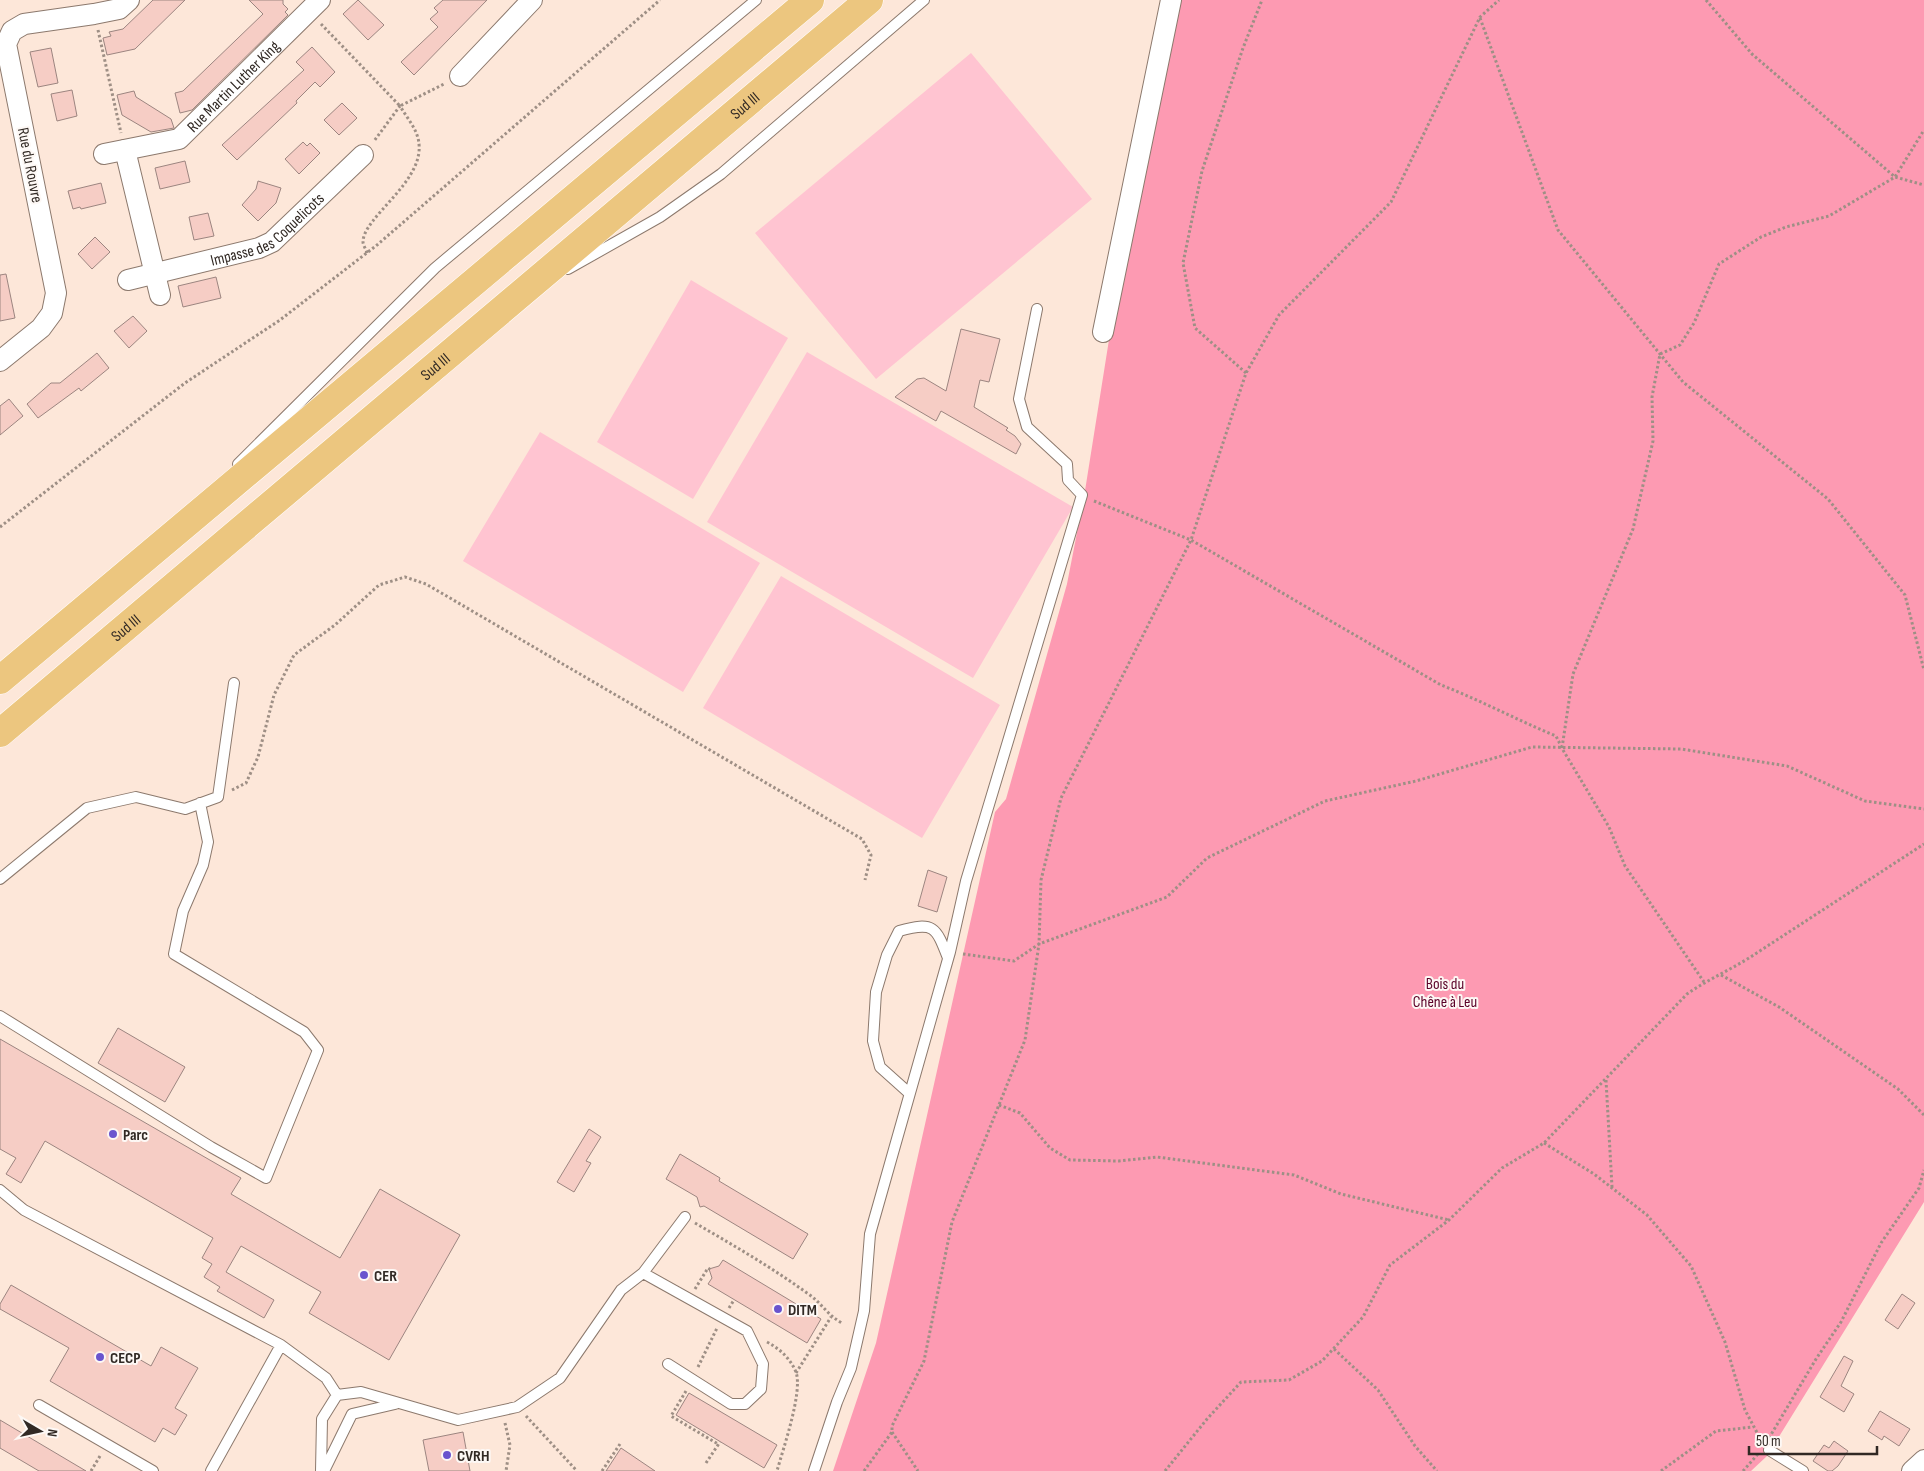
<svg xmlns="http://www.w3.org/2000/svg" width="1924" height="1471" font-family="'Sofia Sans Condensed',sans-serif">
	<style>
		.green { fill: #ffc4d1 }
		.forest { fill: #fd9ab2 }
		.building { fill: #f6cdc5; stroke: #9c8580 }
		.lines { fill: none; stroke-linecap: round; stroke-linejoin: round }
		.service-casing { stroke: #8c796d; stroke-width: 12 }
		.minor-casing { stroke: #8c796d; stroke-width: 22 }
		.trunk-casing { stroke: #fff; stroke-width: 29 }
		.path { stroke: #9e8f85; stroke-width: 3; stroke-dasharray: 2.5 2.5; stroke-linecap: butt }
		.service { stroke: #fff; stroke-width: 10 }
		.minor { stroke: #fff; stroke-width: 20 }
		.trunk { stroke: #ecc67f; stroke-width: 28 }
		.poi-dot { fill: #6a54ce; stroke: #fdf8f5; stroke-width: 2 }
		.labels { text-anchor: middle; stroke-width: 4; stroke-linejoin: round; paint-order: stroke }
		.street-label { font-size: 16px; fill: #312924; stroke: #fdf8f5 }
		.park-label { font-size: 16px; fill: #5b0228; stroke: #fdf8f5 }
		.poi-label { font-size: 16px; font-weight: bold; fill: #312924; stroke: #fdf8f5; text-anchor: start }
	</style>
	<rect width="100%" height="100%" fill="#fde7d9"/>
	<path class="green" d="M971,53L1092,199L876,379L755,233Z
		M691,280L788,338L693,499L597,442Z
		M807,352L1073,507L973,678L707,522Z
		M540,432L760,563L683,692L463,561Z
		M781,576L1000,705L922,838L703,708Z"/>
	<path class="forest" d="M1163,0H1924V1202L1767,1456L1751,1471H833L876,1343L995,812L1006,799L1067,584L1084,497Z"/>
	<path class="building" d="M153,0H185L135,49L107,55L103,38L111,36L109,32L123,29Z
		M249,0H283V4L288,9L285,12L288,15L192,110L180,113L175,93L183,91L263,14Z
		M358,0L384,25L368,40L343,14Z
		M443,0H487L414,75L401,62L438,27L430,19L438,12L434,8Z
		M312,47L335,72L320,87L315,82L296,101L297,103L237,160L222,145L304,70L296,62Z
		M51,48L58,83L38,87L30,52Z
		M72,90L77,116L57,121L51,94Z
		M134,91L136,97L171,119L174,128L151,132L122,115L117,95Z
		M342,103L357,118L339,135L324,120Z
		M303,142L307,146L310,143L320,153L299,174L285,159Z
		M185,161L190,182L160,189L155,168Z
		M258,181L281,188L276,203L258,221L242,205L256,189Z
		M101,183L106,203L81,209L80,207L73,209L68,191Z
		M208,213L214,236L194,240L189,217Z
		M95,237L110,252L92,269L78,254Z
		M6,274L15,318L0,321V275Z
		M216,277L221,298L183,307L178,286Z
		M133,316L147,331L129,348L114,331Z
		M961,329L1000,339L989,382L980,380L974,407L1008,428L1006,430L1015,436L1021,444L1016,454L941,411L936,421L895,397L917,379L924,378L946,391Z
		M97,353L109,368L81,391L79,388L38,418L27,404L51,383H60Z
		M9,399L23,416L0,435V406Z
		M928,870L947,877L937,912L918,906Z
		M118,1028L185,1067L165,1102L98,1063Z
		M0,1039L241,1178L231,1194L340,1258L380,1189L460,1235L389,1360L309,1313L321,1292L241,1246L226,1272L274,1300L264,1318L217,1291L220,1287L204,1277L212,1264L202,1258L213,1238L45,1141L21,1183L6,1174L16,1158L0,1149Z
		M589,1129L601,1137L586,1161L591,1163L574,1192L557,1182Z
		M680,1154L720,1178L719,1181L808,1234L793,1259L704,1206L700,1207L697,1197L666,1179Z
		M723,1260L821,1319L807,1343L708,1284L712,1278L709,1269L719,1266Z
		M11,1285L151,1366L161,1347L198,1368L175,1408L187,1415L175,1435L163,1428L155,1442L50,1381L69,1348L0,1309V1304Z
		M1902,1294L1915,1303L1898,1329L1885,1320Z
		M1844,1356L1853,1361L1841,1386L1854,1394L1844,1412L1820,1397Z
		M689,1393L777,1445L764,1468L676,1415Z
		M1880,1411L1910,1429L1899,1446L1884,1436L1882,1440L1868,1431Z
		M0,1420L86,1471H39L0,1448Z
		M463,1432L470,1471H429L423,1440Z
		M1834,1441L1848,1451L1838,1466L1832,1471H1828L1813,1461L1824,1445L1829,1448Z
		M621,1448L655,1471H606Z"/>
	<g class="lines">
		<defs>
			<path id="service" d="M568,269L660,217L721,174L924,0
				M238,464L435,268L756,0
				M0,879L87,808L136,797L185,809L218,797L234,683
				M0,1016L211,1147L266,1178L318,1050L304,1032L174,954L183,911L203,865L208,842L200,803
				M909,1093L880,1067L873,1041L876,992L887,955L899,931C934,921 936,927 948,958
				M0,1190L24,1210L281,1345L326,1378L337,1395
				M643,1273L747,1331L763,1364L761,1389L745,1404H731L668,1364
				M39,1405L153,1471
				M1769,1450L1803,1471
				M211,1471L281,1345
				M321,1471L322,1419L337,1395L361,1392L458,1420L517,1407L560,1378L621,1290L643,1273L685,1217
				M324,1471L352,1414L395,1404
				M814,1471L837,1402L851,1368L864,1311L870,1234L950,952L966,881L1082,495L1068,480L1067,464L1027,427L1019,399L1037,309"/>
			<g id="minor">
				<path d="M460,76L532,0"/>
				<path d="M125,150L160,295"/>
				<path id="s1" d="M104,154L179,139L320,0"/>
				<path id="s2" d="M128,280L259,248L272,242L363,155"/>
				<path d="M1103,332L1171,0"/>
				<path d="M0,361L41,328L52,313L56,293L6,44L12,31L24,24L94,14L119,9L129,0"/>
				<path d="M1912,1471L1924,1460"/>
			</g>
			<g id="trunk">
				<path d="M0,680L810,0"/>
				<path id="s3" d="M0,733L869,0"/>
			</g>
		</defs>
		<use href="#service" class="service-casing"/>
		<use href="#minor" class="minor-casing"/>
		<use href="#trunk" class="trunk-casing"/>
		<path class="path" d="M1706,0L1752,54L1895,177L1924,130
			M1480,18L1558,230L1683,382L1828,499L1905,595L1924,670
			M321,24L400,106L444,84
			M98,30L121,133
			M367,253C366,249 363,245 363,242C363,217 423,183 419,144C418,130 407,118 400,106L374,141
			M1246,373L1195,328L1183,263L1202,171L1243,48L1262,0
			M1094,501L1191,540L1441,685C1480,700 1517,720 1556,736L1562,748
			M0,527L185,383L280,320L377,245L660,0
			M1562,748L1573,674L1633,529L1653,441L1652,397L1660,354L1680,345L1694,323L1719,264L1761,237L1786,227L1829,216L1895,177L1924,185
			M1563,750L1609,827L1625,866L1704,982
			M232,790L246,783L258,757L274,695L294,655L335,625L379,585L405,577L426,584L862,839L871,855L865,880
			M963,954L1014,961L1039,944L1167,897L1207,858L1325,801L1416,781L1532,747L1681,749L1787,766L1865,801L1924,809
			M1721,975L1779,1007L1898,1089L1924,1115
			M1606,1080L1612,1187
			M999,1105L1020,1113L1050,1148L1070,1160L1119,1161L1157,1157L1294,1175L1341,1194L1449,1220
			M1544,1143L1594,1174L1647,1215L1691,1266L1725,1342L1745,1410L1761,1440
			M695,1223C733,1245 771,1267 807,1293C821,1302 827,1315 842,1323
			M695,1289L708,1268L711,1270
			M729,1308L734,1300
			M767,1342C780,1349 790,1358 796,1372C803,1392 783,1449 777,1471
			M1334,1349L1378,1390L1415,1446L1437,1471
			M698,1367L717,1328
			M796,1373L831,1317
			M686,1391L671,1416L718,1444
			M526,1416L577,1471
			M505,1423L510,1445L506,1471
			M892,1432L918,1471
			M1769,1438L1816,1359L1841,1322L1881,1243L1919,1188L1924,1170
			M706,1463L720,1442
			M91,1471L100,1456
			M602,1471L620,1444
			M864,1471L892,1432V1426L924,1361L952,1222L1025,1040L1039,944L1041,880L1061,798L1191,540L1246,373L1279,315L1391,202L1480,17L1499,0
			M1165,1471L1207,1419L1241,1382L1289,1380L1322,1361L1363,1317L1390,1265L1449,1220L1502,1168L1544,1143L1687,994C1707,980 1728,971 1749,958L1924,844
			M1661,1471L1716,1431L1753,1427
			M1743,1471L1758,1454"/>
		<use href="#service" class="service"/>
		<use href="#minor" class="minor"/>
		<use href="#trunk" class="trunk"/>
	</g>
	<g class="poi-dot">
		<circle cx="113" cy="1134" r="5"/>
		<circle cx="364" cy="1275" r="5"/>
		<circle cx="778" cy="1309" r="5"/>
		<circle cx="100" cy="1357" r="5"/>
		<circle cx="447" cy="1455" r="5"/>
	</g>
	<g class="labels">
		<g class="street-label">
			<text dy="6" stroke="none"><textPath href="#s1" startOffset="152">Rue Martin Luther King</textPath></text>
			<text dy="6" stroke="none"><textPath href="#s3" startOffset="974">Sud III</textPath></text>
			<text transform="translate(31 165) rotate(79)" y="6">Rue du Rouvre</text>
			<text dy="6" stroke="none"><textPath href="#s2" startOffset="151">Impasse des Coquelicots</textPath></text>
			<text dy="6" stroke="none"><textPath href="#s3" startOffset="569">Sud III</textPath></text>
			<text dy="6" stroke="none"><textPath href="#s3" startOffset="164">Sud III</textPath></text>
		</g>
		<g class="park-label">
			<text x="1445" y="989">Bois du<tspan x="1445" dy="18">Chêne à Leu</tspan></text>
		</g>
		<g class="poi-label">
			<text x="123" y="1140">Parc</text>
			<text x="374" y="1281">CER</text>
			<text x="788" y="1315">DITM</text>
			<text x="110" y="1363">CECP</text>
			<text x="457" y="1461">CVRH</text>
		</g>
	</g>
	<g transform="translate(40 1431) rotate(99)" stroke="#fdf8f5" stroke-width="4" paint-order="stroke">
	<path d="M0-4L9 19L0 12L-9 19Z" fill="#312924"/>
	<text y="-8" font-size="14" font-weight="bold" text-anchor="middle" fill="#312924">N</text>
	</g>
	<path d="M1749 1446v8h128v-8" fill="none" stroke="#312924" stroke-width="2.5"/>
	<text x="1756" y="1446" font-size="15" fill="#312924" stroke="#fdf8f5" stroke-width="4" paint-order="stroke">50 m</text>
</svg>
